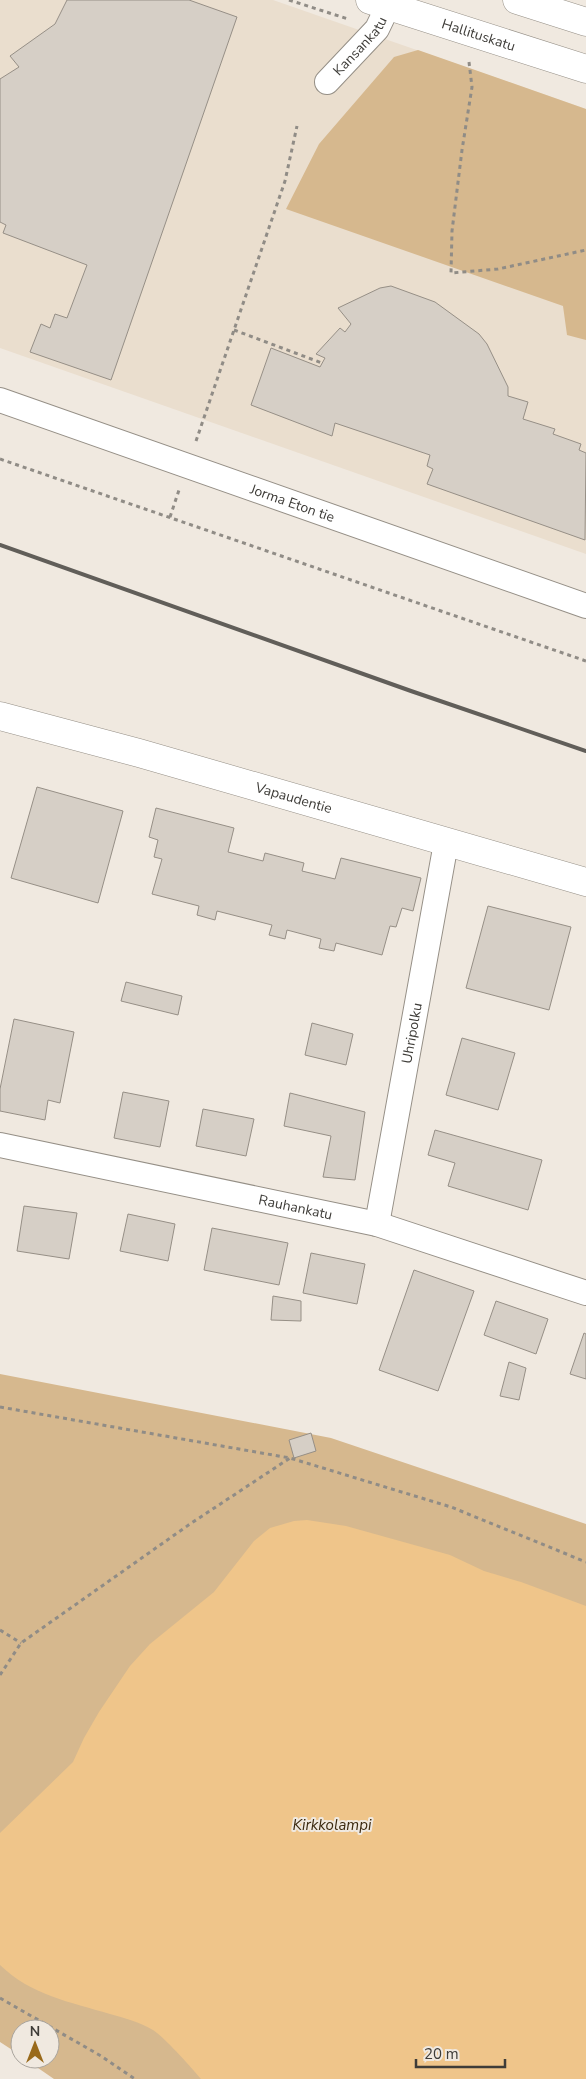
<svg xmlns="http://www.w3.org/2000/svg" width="586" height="2079" font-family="'Nunito Sans',sans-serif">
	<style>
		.built { fill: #eadece }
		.green { fill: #d6b88e }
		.water { fill: #efc58a }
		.building { fill: #d6cfc6; stroke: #968f86 }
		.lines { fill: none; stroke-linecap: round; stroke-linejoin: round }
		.street-casing { stroke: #958f86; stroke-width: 26 }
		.secondary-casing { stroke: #958f86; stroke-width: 29 }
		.path { stroke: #908c86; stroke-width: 3; stroke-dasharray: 4 4; stroke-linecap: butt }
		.street { stroke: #fff; stroke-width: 24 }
		.secondary { stroke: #fff; stroke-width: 28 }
		.rail { stroke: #615e59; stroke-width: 4 }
		.labels { text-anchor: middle; stroke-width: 4; stroke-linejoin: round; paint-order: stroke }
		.street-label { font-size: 14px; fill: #3e3c38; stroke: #f0e9e0 }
		.water-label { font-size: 15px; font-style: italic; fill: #3c2a10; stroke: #f0e9e0 }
	</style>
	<rect width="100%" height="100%" fill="#f0e9e0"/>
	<path class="built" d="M0,0H273L586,109V554L0,348Z"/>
	<path class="green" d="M418,50L586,109V340L567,335L563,306L286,209L319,144L394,57Z
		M0,1374L331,1438L586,1524V2079H54L25,2059H50V2029H20V2055L0,2042Z"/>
	<path class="water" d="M307,1520L346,1526L450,1555L484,1571L521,1582L586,1606V2079H201C192,2068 164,2037 153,2030C140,2022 124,2018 110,2014C70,2002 31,1995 0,1965V1833L73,1762L84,1738L99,1712L130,1666L150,1644L214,1592L254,1541L270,1528L294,1521Z"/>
	<path class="building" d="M67,0H189L237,17L111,380L30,352L41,324L50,328L55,314L67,318L87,265L3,233L6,225L0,222V79L19,67L10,56L55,24Z
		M391,286L435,302L479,334L487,344L508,387V396L528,402L523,419L555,429L553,434L581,444L579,450L586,453L585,540L427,484L433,469L427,466L430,455L335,423L332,436L251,405L271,348L320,367L325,358L316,354L340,328L345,332L351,324L338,308L380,288Z
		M37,787L123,811L98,903L11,878Z
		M156,808L234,828L228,852L263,861L265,853L304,863L302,871L335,879L341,858L421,878L413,911L402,908L396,927L390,926L382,955L336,943L334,951L319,948L321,939L287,930L285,939L269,935L272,925L217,911L215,920L197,915L199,906L152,894L162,859L154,857L158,840L149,837Z
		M488,906L571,927L549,1010L466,988Z
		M126,982L182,996L178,1015L121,1001Z
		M14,1019L74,1032L60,1103L48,1100L45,1120L0,1111V1089Z
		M312,1023L353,1034L346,1065L305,1055Z
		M462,1038L515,1053L498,1110L446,1095Z
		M123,1092L169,1101L160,1147L114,1138Z
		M290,1093L365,1112L355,1180L323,1177L331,1136L284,1126Z
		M203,1109L254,1119L246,1156L196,1146Z
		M435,1130L542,1160L528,1210L448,1186L455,1163L428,1155Z
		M24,1206L77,1213L69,1259L17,1251Z
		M128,1214L175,1224L168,1261L120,1251Z
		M212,1228L288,1243L279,1285L204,1270Z
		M311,1253L365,1264L357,1304L303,1293Z
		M414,1270L474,1291L438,1391L379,1370Z
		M273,1296L301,1301V1321L271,1320Z
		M496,1301L548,1319L536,1354L484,1335Z
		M584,1333L586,1334V1379L570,1374Z
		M509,1362L526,1368L519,1400L500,1396Z
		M311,1433L316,1451L294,1458L289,1440Z"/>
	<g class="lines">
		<defs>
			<g id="street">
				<path id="s1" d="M327,82L377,29L388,6L394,0"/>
				<path id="s2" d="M0,400L586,606"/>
				<path id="s3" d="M0,1145L377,1224L586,1293"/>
				<path id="s4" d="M377,1224L446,843"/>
			</g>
			<g id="secondary">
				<path id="s5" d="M370,0L586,69"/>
				<path d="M517,0L586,22"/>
				<path id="s6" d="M0,716L139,753L586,882"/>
			</g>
		</defs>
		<use href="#street" class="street-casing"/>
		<use href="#secondary" class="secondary-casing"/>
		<path class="path" d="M289,0L348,19
			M469,62L472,87L462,150L452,231L451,273L498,269L586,250
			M234,330L322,363
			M196,441L285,181L297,126
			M0,459L586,661
			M170,517L179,490
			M0,1407L290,1458L451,1507L586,1562
			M0,1630L21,1643
			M0,1675L21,1643L190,1524L290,1458
			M0,1998L101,2056L135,2079"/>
		<use href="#street" class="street"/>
		<use href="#secondary" class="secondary"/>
		<path class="rail" d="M0,545L411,691L586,751"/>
	</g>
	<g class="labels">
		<g class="street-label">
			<text dy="5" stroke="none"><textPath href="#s5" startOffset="114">Hallituskatu</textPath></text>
			<text dy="5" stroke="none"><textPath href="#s1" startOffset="49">Kansankatu</textPath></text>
			<text dy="5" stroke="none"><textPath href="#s2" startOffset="310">Jorma Eton tie</textPath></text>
			<text dy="5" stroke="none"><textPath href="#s6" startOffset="305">Vapaudentie</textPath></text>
			<text dy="5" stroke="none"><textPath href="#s4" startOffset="194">Uhripolku</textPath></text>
			<text dy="5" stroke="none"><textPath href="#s3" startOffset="302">Rauhankatu</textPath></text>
		</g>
		<g class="water-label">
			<text x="332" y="1830">Kirkkolampi</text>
		</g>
	</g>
	<g transform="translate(35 2044)"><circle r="24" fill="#f0e9e0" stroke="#a9a49d"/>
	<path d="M0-4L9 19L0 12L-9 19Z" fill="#996a1b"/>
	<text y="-8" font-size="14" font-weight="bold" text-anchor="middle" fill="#3e3c38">N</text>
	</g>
	<path d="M416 2059v8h89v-8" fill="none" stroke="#3e3c38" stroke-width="2.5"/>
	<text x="424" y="2059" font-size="15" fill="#3e3c38" stroke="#f0e9e0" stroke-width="4" paint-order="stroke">20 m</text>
</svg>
